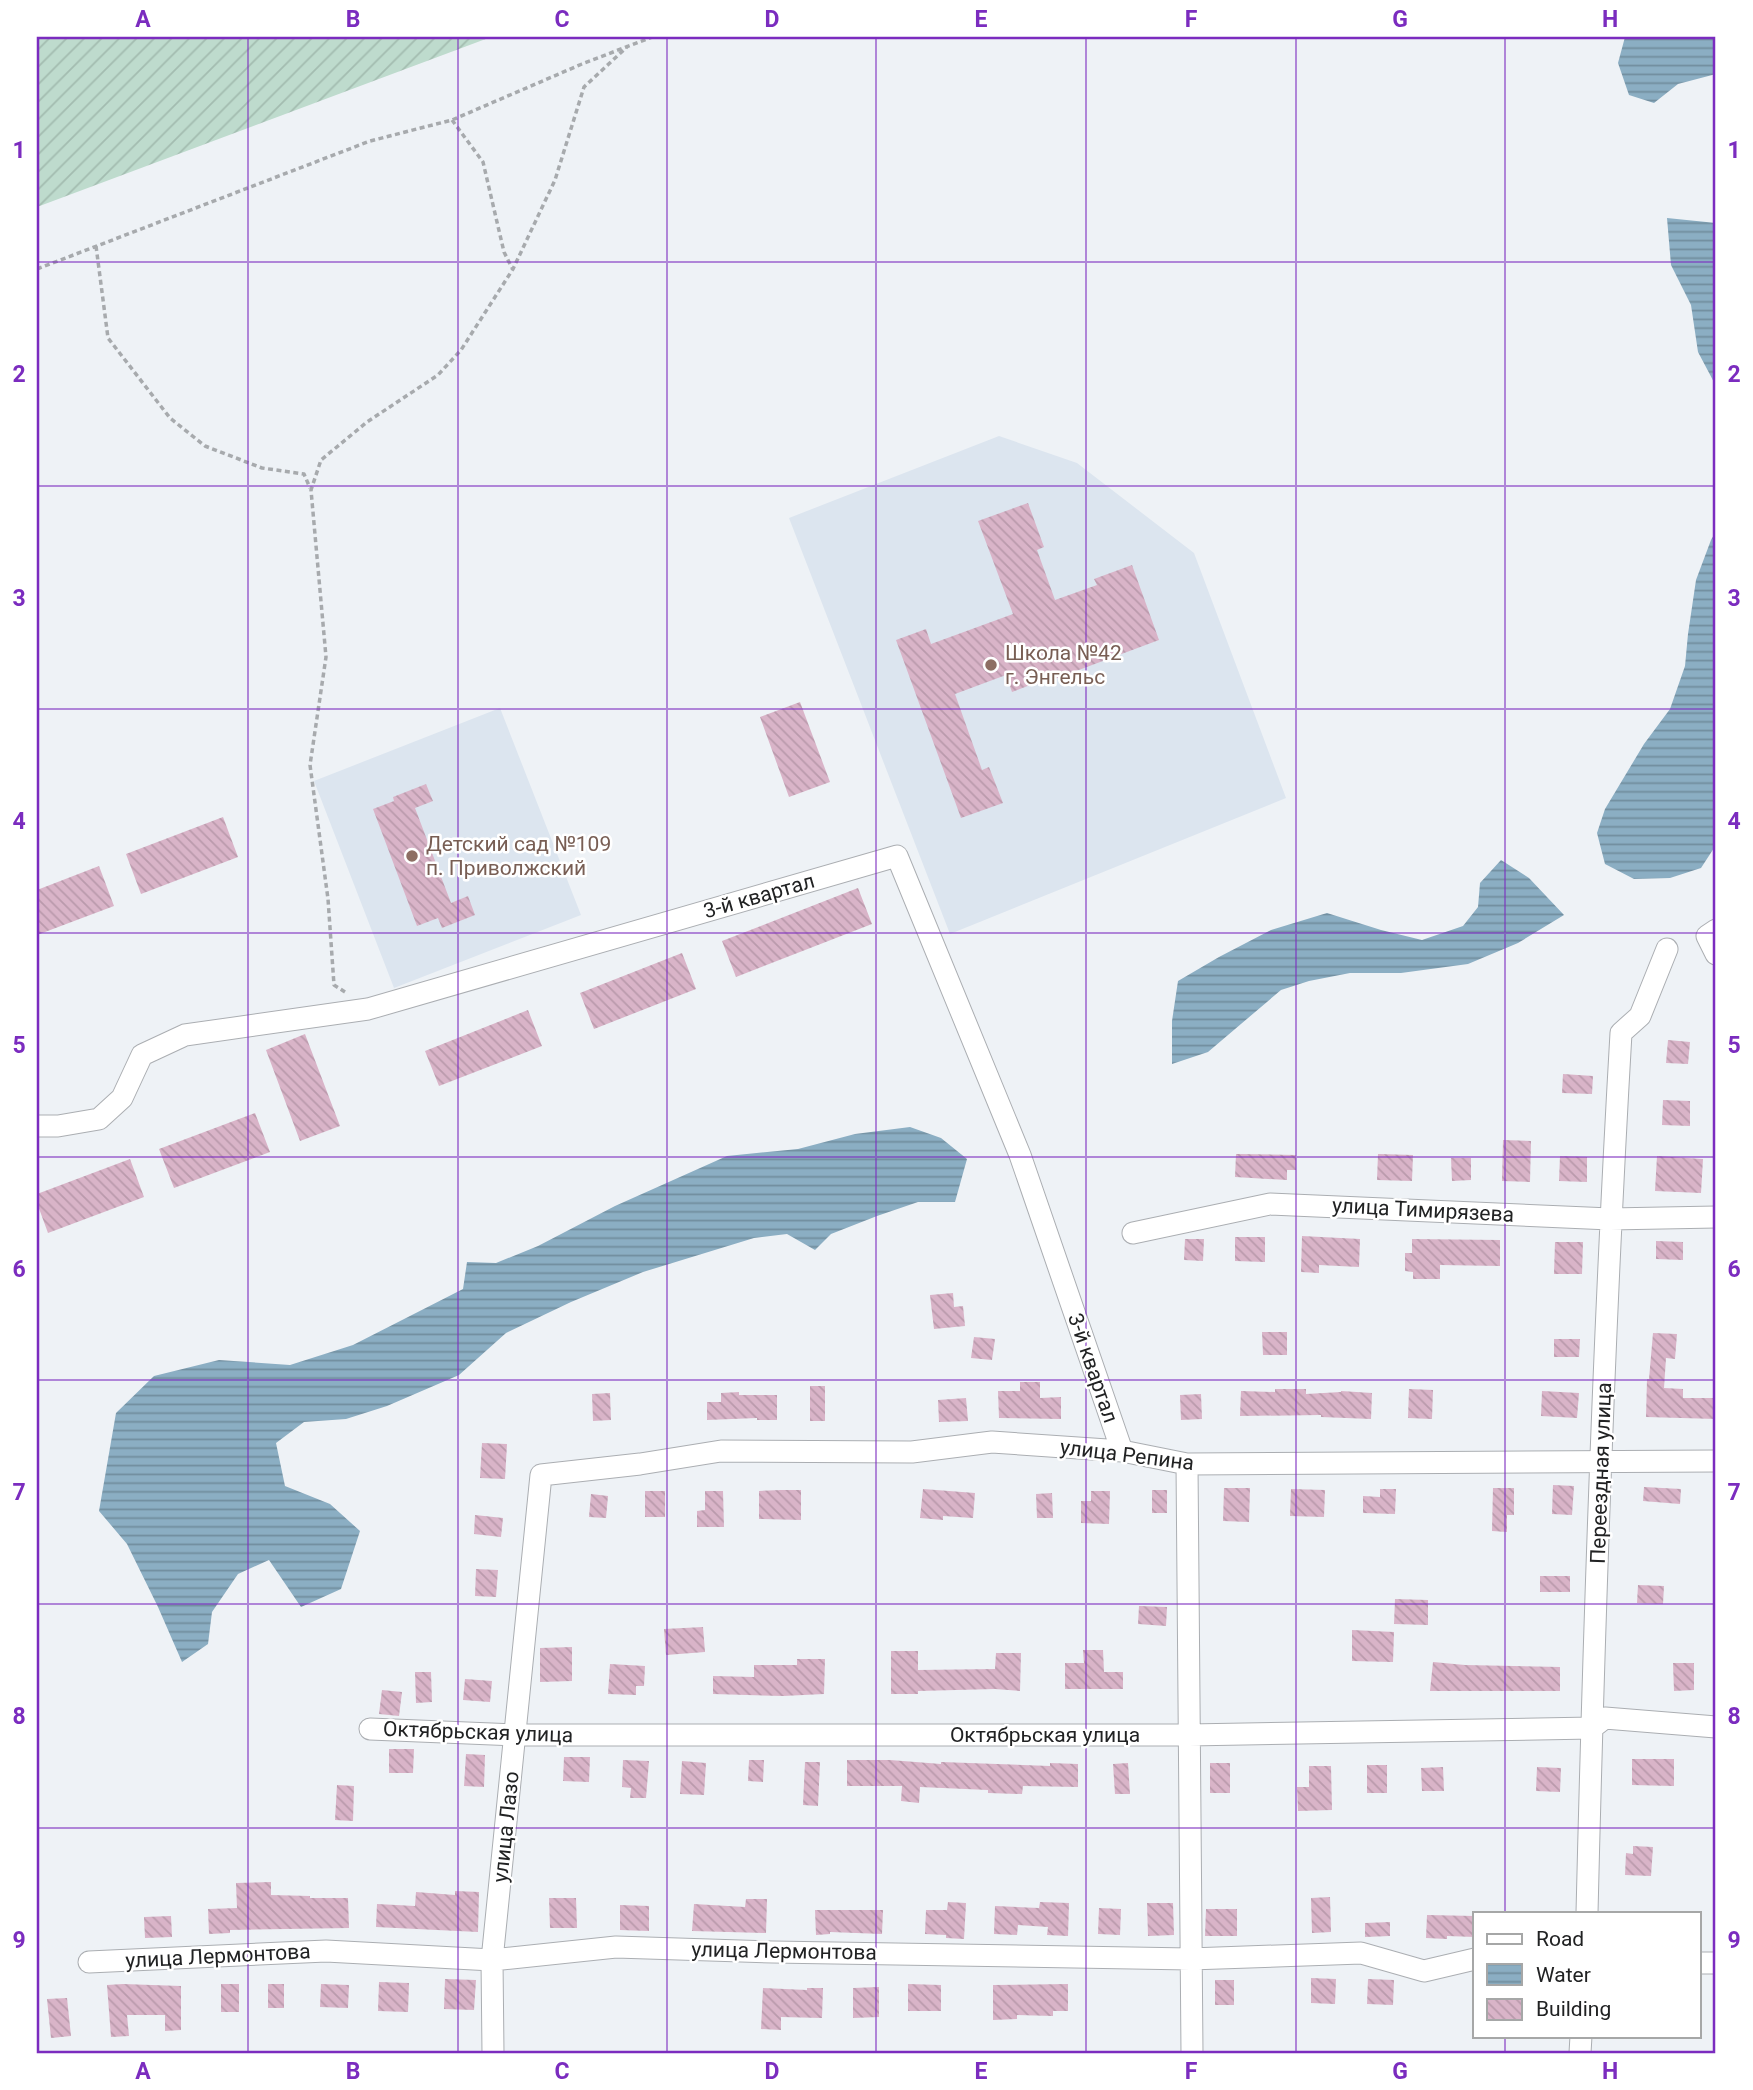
<svg xmlns="http://www.w3.org/2000/svg" width="1753" height="2090" font-family="Roboto,sans-serif">
	<style>
		.built { fill: #dce5ef }
		.garden { fill: url(#garden-furrows) }
		.water { fill: url(#water-rules) }
		.building { fill: url(#building-back-hatch) }
		.lines { fill: none; stroke-linecap: round; stroke-linejoin: round }
		.street-casing { stroke: #abaeb2; stroke-width: 23 }
		.path { stroke: #a7aaad; stroke-width: 3.5; stroke-dasharray: 5 3.5; stroke-linecap: butt }
		.street { stroke: #fff; stroke-width: 21 }
		.grid { fill: none; stroke: #7b2cbf; stroke-width: 2; stroke-opacity: 0.55 }
		.education-dot { fill: #8d6e63; stroke: #fff; stroke-width: 2.5 }
		.labels { text-anchor: middle; stroke-width: 5; stroke-linejoin: round; paint-order: stroke }
		.education-label { font-size: 21px; fill: #785e54; stroke: #fff; text-anchor: start }
		.street-label { font-size: 21px; fill: #212223; stroke: #fff }
		.neatline { fill: none; stroke: #7b2cbf; stroke-width: 2.5 }
		.grid-label { font-size: 23px; text-anchor: middle; font-weight: bold; fill: #7b2cbf }
	</style>
	<defs>
		<pattern id="garden-furrows" width="10" height="10" patternUnits="userSpaceOnUse" patternTransform="scale(1.75)"><rect width="10" height="10" fill="#bedbcd"/><path d="M-1 1l2-2M0 10L10 0M9 11l2-2" fill="none" stroke="#a3bcb0"/></pattern>
		<pattern id="water-rules" width="6" height="5" patternUnits="userSpaceOnUse" patternTransform="scale(1.75)"><rect width="6" height="5" fill="#8baec3"/><path d="M0 2.5h6" fill="none" stroke="#718d9e"/></pattern>
		<pattern id="building-back-hatch" width="6" height="6" patternUnits="userSpaceOnUse" patternTransform="scale(1.75)"><rect width="6" height="6" fill="#d9b4c8"/><path d="M-1 5l2 2M0 0l6 6M5-1l2 2" fill="none" stroke="#ba9aac"/></pattern>
	</defs>
	<rect width="100%" height="100%" fill="#eef2f6"/>
	<path class="built" d="M999,436L1077,463L1194,553L1286,798L950,934L789,518Z
		M500,708L581,915L394,988L314,781Z"/>
	<path class="garden" d="M37,37H491L37,207Z"/>
	<path class="water" d="M1625,37H1716V74L1678,84L1654,103L1629,95L1618,63Z
		M1667,218L1716,223V386L1698,352L1691,305L1671,265Z
		M1716,531V845L1701,868L1670,878L1634,879L1605,864L1597,833L1605,809L1644,744L1670,709L1685,666L1688,634L1696,580L1711,540Z
		M1501,860L1529,878L1564,915L1518,943L1468,964L1401,973H1350L1309,981L1281,990L1208,1052L1172,1064V1021L1178,981L1219,957L1271,930L1327,913L1381,930L1422,940L1463,926L1478,907L1480,883Z
		M910,1127L941,1138L967,1159L955,1202H918L877,1216L831,1234L815,1250L787,1234L754,1238L643,1272L571,1302L506,1333L459,1375L387,1406L346,1419L304,1422L276,1443L285,1486L330,1504L360,1531L341,1589L301,1607L269,1560L238,1574L212,1612L208,1644L182,1662L158,1607L127,1544L99,1511L116,1413L154,1376L219,1360L290,1365L353,1345L463,1289L467,1262L496,1263L538,1246L615,1206L727,1156L798,1149L855,1134Z"/>
	<path class="building" d="M1028,503L1044,547L1037,550L1055,600L1097,585L1094,579L1132,565L1159,640L1044,683L1043,680L1012,692L1006,675L955,694L982,770L989,767L1003,803L961,818L896,640L926,629L931,644L1013,614L978,521Z
		M800,702L830,782L789,797L760,717Z
		M426,784L433,801L415,808L451,903L468,896L475,915L442,928L438,918L417,926L373,809L394,801L393,797Z
		M223,817L238,857L141,894L126,854Z
		M99,866L114,906L37,935V890Z
		M858,888L872,924L736,977L722,941Z
		M682,953L696,989L594,1029L580,993Z
		M528,1010L542,1046L439,1086L425,1051Z
		M305,1034L340,1126L300,1141L266,1050Z
		M1668,1040L1690,1042L1688,1064L1666,1063Z
		M1563,1074L1593,1076L1592,1094L1562,1093Z
		M1663,1100L1690,1101V1126L1662,1125Z
		M255,1113L270,1152L174,1188L159,1149Z
		M1503,1140L1531,1141L1530,1182L1502,1181Z
		M1236,1154L1296,1155V1170H1287V1180L1235,1177Z
		M1378,1154L1413,1155L1412,1181L1377,1180Z
		M1560,1156L1587,1157V1182L1559,1181Z
		M1657,1156L1703,1159L1701,1193L1655,1191Z
		M1451,1158H1471V1180L1452,1181Z
		M130,1159L144,1197L48,1233L37,1203V1194Z
		M1302,1236L1360,1239L1359,1267L1319,1265V1273L1301,1272Z
		M1235,1237H1265V1262L1235,1261Z
		M1185,1239H1204L1203,1261L1184,1260Z
		M1412,1239L1500,1240V1266L1440,1265V1279H1413V1272L1405,1271V1253H1412Z
		M1656,1241L1683,1242V1260L1656,1259Z
		M1555,1242H1583L1582,1274H1554Z
		M953,1293L954,1307L963,1306L965,1326L934,1329L930,1295Z
		M1262,1332H1287V1355H1263Z
		M1653,1333L1677,1334L1675,1359L1666,1358L1664,1388L1683,1389V1398H1716V1419L1646,1417L1647,1379H1649Z
		M974,1337L995,1339L992,1360L971,1358Z
		M1554,1339H1580L1579,1357H1554Z
		M1020,1382H1040V1398L1061,1397V1419L999,1418L998,1391H1020Z
		M810,1386H825V1421H810Z
		M1275,1389H1306V1394L1341,1392V1391L1372,1393L1371,1419L1321,1417V1415L1240,1416L1241,1391L1275,1392Z
		M1409,1389L1433,1390L1432,1419L1408,1418Z
		M1542,1391L1579,1393L1577,1418L1541,1416Z
		M739,1392V1395H777V1420H757V1418L707,1420V1402H721V1393Z
		M610,1393L611,1420L593,1421L592,1394Z
		M1201,1394L1202,1419L1181,1420L1180,1395Z
		M966,1398L968,1421L939,1422L938,1400Z
		M482,1443L507,1444L505,1479L480,1478Z
		M1553,1485L1574,1486L1572,1515L1552,1514Z
		M1644,1487L1681,1489L1680,1504L1643,1501Z
		M1224,1488H1250L1249,1522L1223,1521Z
		M1493,1488H1514V1515H1507V1532L1492,1531Z
		M923,1489L975,1493L973,1518L943,1516V1520L920,1518Z
		M1291,1489L1325,1490L1324,1517L1290,1516Z
		M1380,1489H1396L1395,1514L1363,1513V1496L1380,1497Z
		M781,1490H801V1520L759,1519V1491Z
		M1152,1490H1167V1513H1152Z
		M645,1491H665V1517H645Z
		M705,1491H723L724,1527H697V1511L705,1510Z
		M1091,1491H1110L1109,1524L1081,1523V1501H1091Z
		M1052,1493L1053,1518H1037L1036,1494Z
		M591,1494L608,1496L606,1518L589,1517Z
		M475,1515L503,1518L501,1537L474,1534Z
		M476,1569L498,1570L496,1597L475,1596Z
		M1540,1576H1570V1592H1540Z
		M1638,1585L1664,1586L1663,1604L1637,1603Z
		M1395,1599L1428,1600V1625L1394,1624Z
		M1139,1606L1167,1607L1166,1626L1138,1624Z
		M703,1627L705,1652L666,1655L664,1629Z
		M1352,1630L1394,1632L1393,1662L1352,1661Z
		M572,1647V1681L540,1682V1648Z
		M1083,1650H1103L1104,1672H1123V1689H1065V1663H1084Z
		M891,1651H918V1670L995,1669L996,1653H1021L1020,1691L995,1689L918,1691V1694H891Z
		M797,1659H825L824,1694L783,1696L713,1694V1676L754,1677V1665H797Z
		M1433,1662L1465,1665L1560,1667V1691H1430Z
		M1673,1663H1694V1690L1674,1691Z
		M610,1664L645,1666L644,1686H636V1695L608,1694Z
		M415,1672H431L432,1702L416,1703Z
		M465,1679L492,1681L490,1702L463,1700Z
		M382,1690L402,1692L399,1716L379,1714Z
		M389,1749H414L413,1773H389Z
		M466,1754L485,1755L484,1787L464,1786Z
		M564,1757H590L589,1782L563,1781Z
		M1632,1759H1674V1786L1632,1785Z
		M623,1760L649,1761L646,1798H630L631,1788L622,1787Z
		M749,1760H764L763,1782L748,1781Z
		M847,1760H890L941,1764V1762L1050,1766V1763L1078,1764V1787L1023,1786L1022,1794L988,1793V1790L920,1787L919,1803L901,1801L902,1786H847Z
		M682,1761L706,1763L704,1795L680,1794Z
		M805,1762H820L818,1806L803,1805Z
		M1128,1763L1130,1794H1115L1113,1764Z
		M1210,1763H1230V1793H1210Z
		M1367,1765H1387V1793H1367Z
		M1309,1766H1331L1332,1810L1298,1811L1297,1787H1309Z
		M1443,1767L1444,1791H1422L1421,1768Z
		M1537,1767L1561,1768L1560,1792L1536,1791Z
		M337,1785L354,1786L353,1821L335,1820Z
		M1633,1846L1653,1847L1651,1876L1625,1875L1626,1853L1633,1854Z
		M271,1882V1895L310,1896V1898H348L349,1928L230,1930V1933L209,1934L208,1909L237,1908L236,1883Z
		M455,1891L479,1892L478,1932L376,1927L377,1904L415,1906L416,1892L455,1895Z
		M1330,1897L1331,1932L1312,1933L1311,1898Z
		M549,1898H576L577,1928H550Z
		M746,1899H767L766,1933L692,1931L694,1904L745,1907Z
		M948,1902L966,1903L964,1939L946,1938V1935L925,1934L926,1910H947Z
		M1040,1902L1069,1903L1068,1936L1047,1935L1048,1927L1018,1925L1017,1935L994,1934L995,1906L1039,1908Z
		M1147,1903H1173L1174,1935L1148,1936Z
		M620,1905L649,1906V1931L620,1930Z
		M1099,1908L1121,1909L1120,1935L1098,1934Z
		M1206,1909H1237V1936H1205Z
		M815,1910H883L882,1934L830,1932V1934L816,1935Z
		M1427,1915L1475,1916V1937L1447,1936V1939L1426,1938Z
		M171,1916L172,1937L145,1938L144,1917Z
		M1390,1922V1936L1365,1937V1923Z
		M1311,1978L1336,1979L1335,2004L1311,2003Z
		M445,1979L476,1980L474,2010L444,2009Z
		M1368,1979L1394,1980L1393,2005L1367,2004Z
		M1215,1980H1234V2005H1215Z
		M379,1982L409,1983L408,2012L378,2011Z
		M123,1984L181,1986V2030L165,2031V2015H127L129,2036L111,2037L107,1985Z
		M221,1984H239V2012H221Z
		M268,1984H284V2008H268Z
		M321,1984L349,1985L348,2008L320,2007Z
		M908,1984L941,1985V2011H908Z
		M1068,1984V2011H1053V2016L1017,2015V2019L993,2020V1985Z
		M879,1987V2017L853,2018V1988Z
		M763,1988L807,1990V1988H823L822,2018L781,2017V2030L761,2029Z
		M67,1998L71,2036L51,2038L47,1999Z"/>
	<g class="lines">
		<defs>
			<path id="street" d="M1716,930L1707,936L1716,954
				M37,1126H58L99,1119L122,1098L142,1055L185,1035L368,1009L897,856L1020,1155L1122,1451
				M1133,1233L1270,1204L1610,1219L1716,1217
				M1187,1464L1192,2053
				M370,1729L516,1735H1189L1592,1728L1605,1718L1716,1727
				M1587,1913C1594,1620 1604,1326 1621,1033L1640,1016L1667,949
				M89,1962L326,1951L492,1960L616,1947L773,1952L1190,1959L1361,1953L1424,1971L1475,1959
				M1699,1963H1716
				M493,2053L492,1960L541,1475L640,1464L721,1451L912,1452L992,1442L1122,1451L1187,1464L1716,1461
				M1580,2053L1581,2036"/>
		</defs>
		<use href="#street" class="street-casing"/>
		<path class="path" d="M452,120L483,162L504,252L512,268
			M96,246L108,338L170,418L205,446L262,468L304,474L310,488
			M37,269L370,141L452,120L582,64L652,37
			M345,992L334,985L328,899L310,765L326,657L311,490L321,460L367,422L438,375L461,350L513,269L555,180L584,87L628,46"/>
		<use href="#street" class="street"/>
	</g>
	<path class="grid" d="M248,37V2053M458,37V2053M667,37V2053M876,37V2053M1086,37V2053M1296,37V2053M1505,37V1913M37,262H1716M37,486H1716M37,709H1716M37,933H1716M37,1157H1716M37,1380H1716M37,1604H1716M37,1828H1716M1505,2036V2053"/>
	<g class="education-dot">
		<circle cx="991" cy="665" r="7"/>
		<circle cx="412" cy="856" r="7"/>
	</g>
	<g class="labels">
		<g class="education-label">
			<text x="1005" y="660">Школа №42<tspan x="1005" dy="24">г. Энгельс</tspan></text>
			<text x="426" y="851">Детский сад №109<tspan x="426" dy="24">п. Приволжский</tspan></text>
		</g>
		<g class="street-label">
			<text transform="translate(759 896) rotate(-16)" y="7">3-й квартал</text>
			<text transform="translate(1423 1210) rotate(3)" y="7">улица Тимирязева</text>
			<text transform="translate(1093 1368) rotate(71)" y="7">3-й квартал</text>
			<text transform="translate(1127 1455) rotate(7)" y="7">улица Репина</text>
			<text transform="translate(1601 1473) rotate(-88)" y="7">Переездная улица</text>
			<text transform="translate(478 1732) rotate(2)" y="7">Октябрьская улица</text>
			<text x="1045" y="1742">Октябрьская улица</text>
			<text transform="translate(506 1827) rotate(-84)" y="7">улица Лазо</text>
			<text transform="translate(784 1951) rotate(1)" y="7">улица Лермонтова</text>
			<text transform="translate(218 1956) rotate(-3)" y="7">улица Лермонтова</text>
		</g>
	</g>
	<rect width="1753" height="2090" fill="none" stroke="#ffffff" stroke-width="77"/>
	<rect x="1473" y="1912" width="228" height="126" fill="#ffffff" stroke="#a6a7a7" stroke-width="2"/>
	<rect x="1487" y="1934" width="35" height="10" fill="#ffffff" stroke="#a6a7a7" stroke-width="2"/>
	<text x="1536" y="1946" font-size="21" fill="#212223">Road</text>
	<rect x="1487" y="1964" width="35" height="21" fill="url(#water-rules)" stroke="#a6a7a7" stroke-width="2"/>
	<text x="1536" y="1982" font-size="21" fill="#212223">Water</text>
	<rect x="1487" y="1999" width="35" height="21" fill="url(#building-back-hatch)" stroke="#a6a7a7" stroke-width="2"/>
	<text x="1536" y="2016" font-size="21" fill="#212223">Building</text>
	<rect x="38" y="38" width="1676" height="2014" class="neatline"/>
	<g class="grid-label">
		<text x="143" y="27">A</text>
		<text x="353" y="27">B</text>
		<text x="562" y="27">C</text>
		<text x="772" y="27">D</text>
		<text x="981" y="27">E</text>
		<text x="1191" y="27">F</text>
		<text x="1400" y="27">G</text>
		<text x="1610" y="27">H</text>
		<text x="19" y="158">1</text>
		<text x="1734" y="158">1</text>
		<text x="19" y="382">2</text>
		<text x="1734" y="382">2</text>
		<text x="19" y="606">3</text>
		<text x="1734" y="606">3</text>
		<text x="19" y="829">4</text>
		<text x="1734" y="829">4</text>
		<text x="19" y="1053">5</text>
		<text x="1734" y="1053">5</text>
		<text x="19" y="1277">6</text>
		<text x="1734" y="1277">6</text>
		<text x="19" y="1500">7</text>
		<text x="1734" y="1500">7</text>
		<text x="19" y="1724">8</text>
		<text x="1734" y="1724">8</text>
		<text x="19" y="1948">9</text>
		<text x="1734" y="1948">9</text>
		<text x="143" y="2079">A</text>
		<text x="353" y="2079">B</text>
		<text x="562" y="2079">C</text>
		<text x="772" y="2079">D</text>
		<text x="981" y="2079">E</text>
		<text x="1191" y="2079">F</text>
		<text x="1400" y="2079">G</text>
		<text x="1610" y="2079">H</text>
	</g>
</svg>
